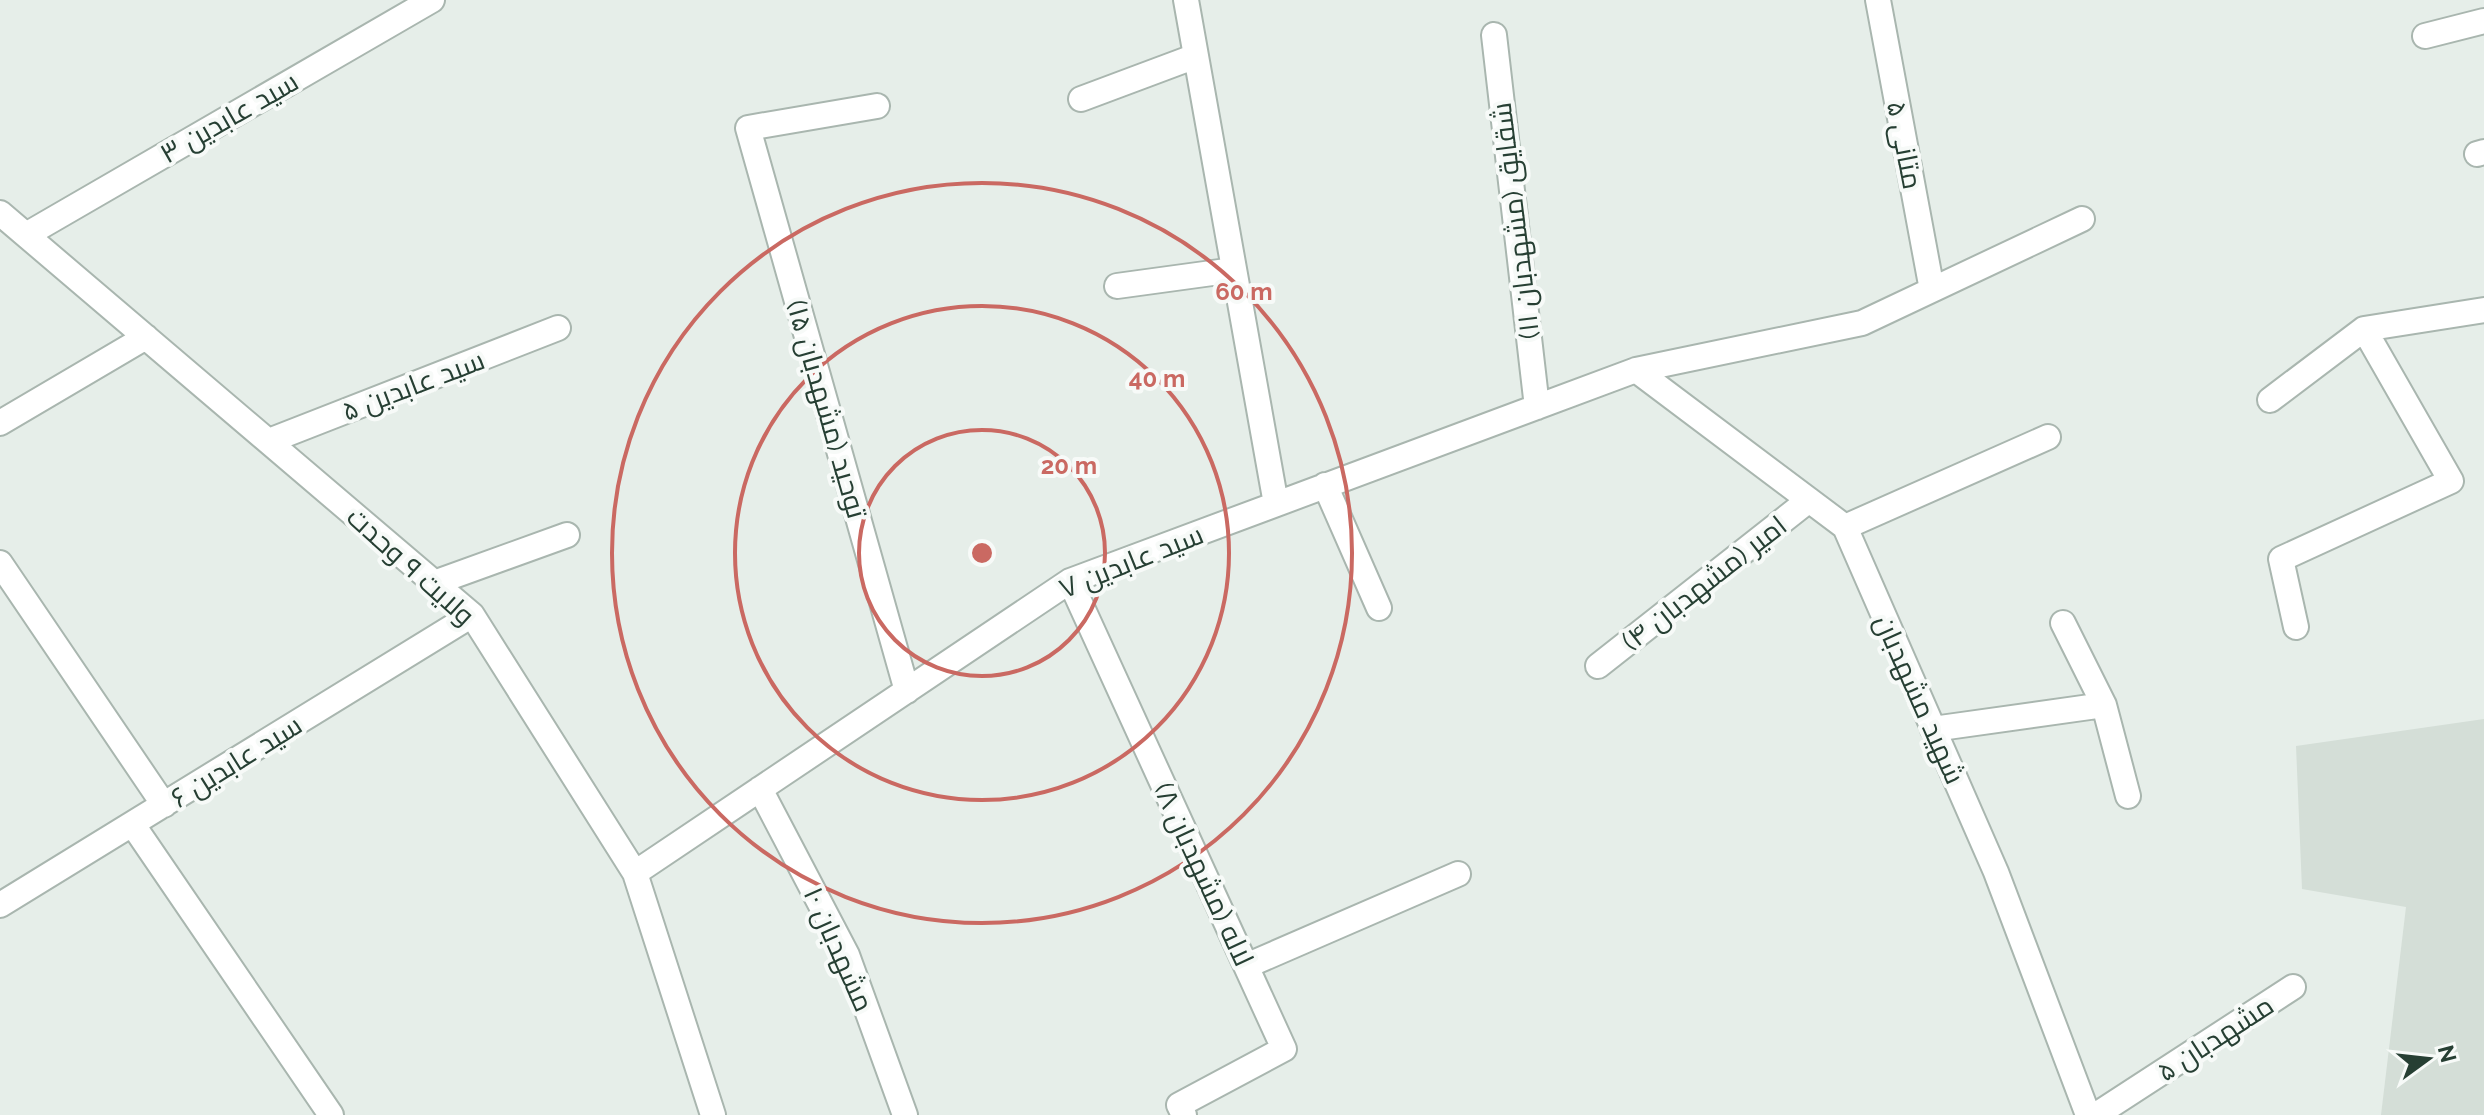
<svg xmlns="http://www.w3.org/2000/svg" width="2484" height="1115" font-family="Raleway,Cairo,sans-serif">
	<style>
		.built { fill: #d4ded7 }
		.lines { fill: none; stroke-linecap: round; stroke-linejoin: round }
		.street-casing { stroke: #a9b6af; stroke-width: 28 }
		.street { stroke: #fff; stroke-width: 24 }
		.ring { fill: none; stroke: #ca6962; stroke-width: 4 }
		.labels { text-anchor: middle; stroke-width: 8; stroke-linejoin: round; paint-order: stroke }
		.street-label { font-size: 28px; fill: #263f33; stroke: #f7faf8 }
		.centre { fill: #ca6962; stroke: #f7faf8; stroke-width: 4 }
		.ring-label { font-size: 24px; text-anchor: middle; font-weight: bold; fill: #ca6962; stroke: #f7faf8; stroke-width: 8; stroke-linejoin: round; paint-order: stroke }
	</style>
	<rect width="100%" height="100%" fill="#e6eee9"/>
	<path class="built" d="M2484,719V1115H2381L2406,907L2302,889L2296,746Z"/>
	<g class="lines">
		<defs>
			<path id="street" d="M1186,0L1276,504
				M1878,0L1932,290
				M1494,35L1537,407
				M2425,36L2484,21
				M1081,99L1196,56
				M877,106L748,128L907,691
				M2477,154L2484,152
				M0,213L472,615L635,873L713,1115
				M26,235L432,0
				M1117,286L1234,270
				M1636,370L1845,527L1996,872L2088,1115
				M2270,400L2364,329L2484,310
				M0,423L146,337
				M269,441L558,328
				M1325,485L1379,608
				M1845,527L2048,437
				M0,563L164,805
				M1070,581L1284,1049L1179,1105L1184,1115
				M434,583L567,535
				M2063,623L2104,705L2128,796
				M2296,627L2281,559L2451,481L2364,329
				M1598,666L1809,500
				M1933,729L2104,705
				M760,789L847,955L905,1115
				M133,825L331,1115
				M635,873L1070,581L1636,370L1862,323L2082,219
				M0,905L472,615
				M1246,966L1458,874
				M2096,1115L2293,987"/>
		</defs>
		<use href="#street" class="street-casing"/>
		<use href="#street" class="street"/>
	</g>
	<g class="ring">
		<circle cx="982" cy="553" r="123"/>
		<circle cx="982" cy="553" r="247"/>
		<circle cx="982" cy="553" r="370"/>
	</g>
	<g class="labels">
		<g class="street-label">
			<text transform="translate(229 117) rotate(-30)" y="10">سید عابدین ۳</text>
			<text transform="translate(1905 145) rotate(79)" y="10">متانی ۵</text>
			<text transform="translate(1515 221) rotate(-97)" y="10">شقایق (مشهدبان ۱۱)</text>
			<text transform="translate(413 385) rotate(-21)" y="10">سید عابدین ۵</text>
			<text transform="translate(827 409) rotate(74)" y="10">توحید (مشهدبان ۱۵)</text>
			<text transform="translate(1131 561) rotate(-22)" y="10">سید عابدین ۷</text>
			<text transform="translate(411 566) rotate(42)" y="10">ولایت ۹ وحدت</text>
			<text transform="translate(1704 583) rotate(-38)" y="10">امیر (مشهدبان ۴)</text>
			<text transform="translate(1920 699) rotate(66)" y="10">شهید مشهدبان</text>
			<text transform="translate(236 761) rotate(-32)" y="10">سید عابدین ۶</text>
			<text transform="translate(1204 874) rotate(65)" y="10">لاله (مشهدبان ۸)</text>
			<text transform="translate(839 949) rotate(66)" y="10">مشهدبان ۱۰</text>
			<text transform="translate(2215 1038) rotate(-33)" y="10">مشهدبان ۵</text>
		</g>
	</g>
	<circle cx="982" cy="553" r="12" class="centre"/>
	<g class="ring-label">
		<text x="1244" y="300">60 m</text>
		<text x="1157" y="387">40 m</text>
		<text x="1069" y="474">20 m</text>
	</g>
	<g transform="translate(2428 1059) rotate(75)" stroke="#f7faf8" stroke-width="6" paint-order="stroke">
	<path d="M0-6L14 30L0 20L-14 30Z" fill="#263f33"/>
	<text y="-12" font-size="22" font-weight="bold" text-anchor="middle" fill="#263f33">N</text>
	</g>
</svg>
